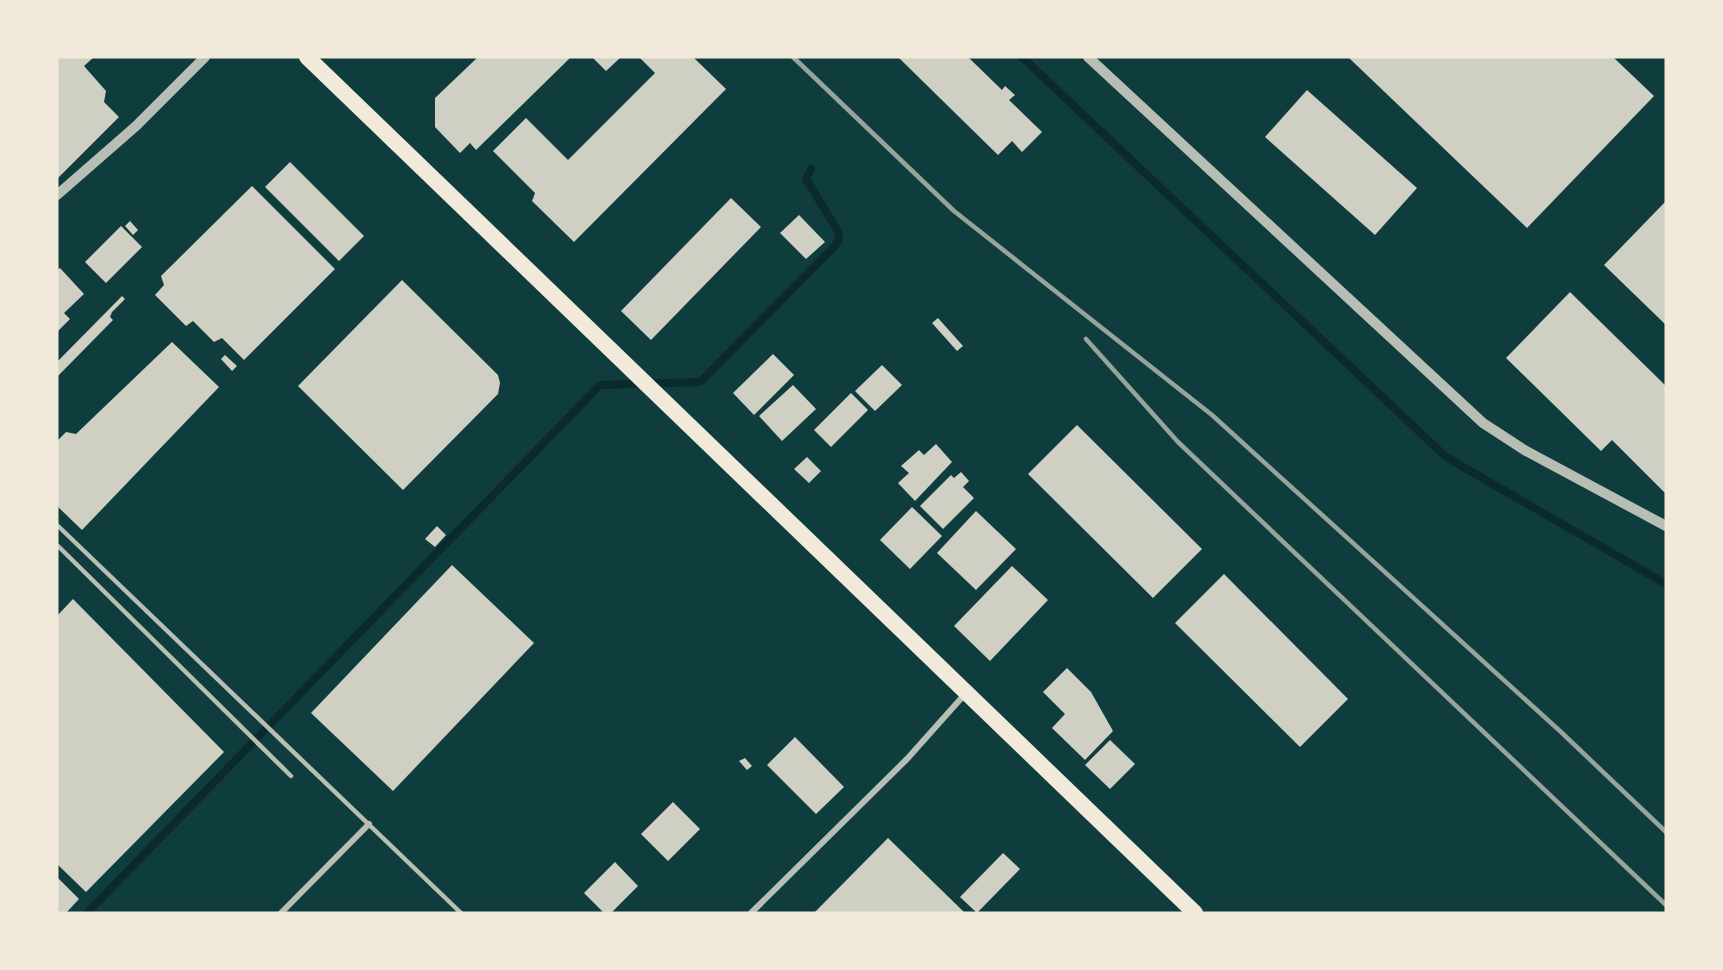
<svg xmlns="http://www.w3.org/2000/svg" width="1723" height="970" font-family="'Roboto Serif',serif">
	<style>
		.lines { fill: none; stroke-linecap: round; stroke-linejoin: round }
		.stream { stroke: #0a2a2b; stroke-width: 8 }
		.building { fill: #cfcfc3 }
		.service { stroke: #b8beb3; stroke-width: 4.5 }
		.minor { stroke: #b8beb3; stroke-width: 6 }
		.tertiary { stroke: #b8beb3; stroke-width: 10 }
		.trunk { stroke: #f1e9da; stroke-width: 16 }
		.rail { stroke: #97a49c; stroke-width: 4.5 }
	</style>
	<rect width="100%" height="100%" fill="#0f3d3e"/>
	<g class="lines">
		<path class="stream" d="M1022,57L1446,457L1666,584
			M87,913L600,385L700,382L835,246L839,240L838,231L806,179L811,169"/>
	</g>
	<path class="building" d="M57,57H94L84,66L106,91L104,102L119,117L57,179Z
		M478,57H571L476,150L470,143L460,153L435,127V98Z
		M592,57H621L606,71Z
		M639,57H693L726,89L574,242L532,201L535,193L493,151L526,118L568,160L655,73Z
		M898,57H968L1002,90L1005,86L1015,95L1009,100L1042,132L1022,152L1012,141L998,155Z
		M1348,57H1613L1654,96L1527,228Z
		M1307,90L1417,188L1375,235L1265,137Z
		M290,162L364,236L339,261L265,187Z
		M252,186L335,269L244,360L222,338L214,342L193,321L186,326L155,295L164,285L161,276Z
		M731,198L761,227L651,340L621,311Z
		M1666,201V325L1604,265Z
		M799,215L825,242L806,259L780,233Z
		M130,221L138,230L133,235L125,226Z
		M121,226L142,247L106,283L85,262Z
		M60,268L84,294L64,313L70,319L57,332V270Z
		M402,280L498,375L500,383L498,394L403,490L298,386Z
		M1570,292L1666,386V494L1612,440L1601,451L1506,358Z
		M122,296L125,299L112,312L110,317L113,320L57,377V362Z
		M938,318L963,346L957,351L932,323Z
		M172,342L219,387L82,530L57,506V441L66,432L76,434Z
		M773,354L794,375L754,415L733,393Z
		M225,355L237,366L232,371L221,359Z
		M882,365L902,385L875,411L855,391Z
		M793,385L816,409L782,441L759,416Z
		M851,393L868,410L831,447L814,430Z
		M1077,425L1202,549L1153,598L1028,474Z
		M936,444L952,462L915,501L898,483L909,473L901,466L919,450L924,455Z
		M807,457L821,471L809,483L794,469Z
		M961,472L969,481L963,487L974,498L943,529L920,506L951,475L954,478Z
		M912,507L942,536L910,569L880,540Z
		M976,511L1016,549L976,590L937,553Z
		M437,526L446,535L435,547L425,539Z
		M452,565L534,643L393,791L311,713Z
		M1012,566L1048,600L990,661L954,626Z
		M1224,574L1348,699L1300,747L1175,623Z
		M73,599L224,752L86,892L57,864V616Z
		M1067,668L1091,692L1113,731L1085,760L1052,728L1065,714L1043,692Z
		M795,737L844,787L816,814L767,765Z
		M1110,740L1135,764L1110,789L1085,765Z
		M745,758L752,766L747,770L739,761Z
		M673,802L700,829L668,861L641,834Z
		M888,838L965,913H814Z
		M1003,853L1020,869L977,913L960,897Z
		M615,862L638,886L611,913H604L584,893Z
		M57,877L79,899L66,913H57Z"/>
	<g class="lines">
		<path class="service" d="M57,525L461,913
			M57,545L291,776"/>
		<path class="minor" d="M281,913L369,824
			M751,913L907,759L965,694"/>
		<path class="tertiary" d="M1088,57L1483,423L1526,451L1666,526
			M57,195L136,126L205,57"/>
		<path class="trunk" d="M307,57L1195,913"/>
		<path class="rail" d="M793,57L954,211L1212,415L1561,732L1666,832
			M1086,339L1178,442L1666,905"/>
	</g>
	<rect width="1723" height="970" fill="none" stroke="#f1e9da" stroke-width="117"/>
</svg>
